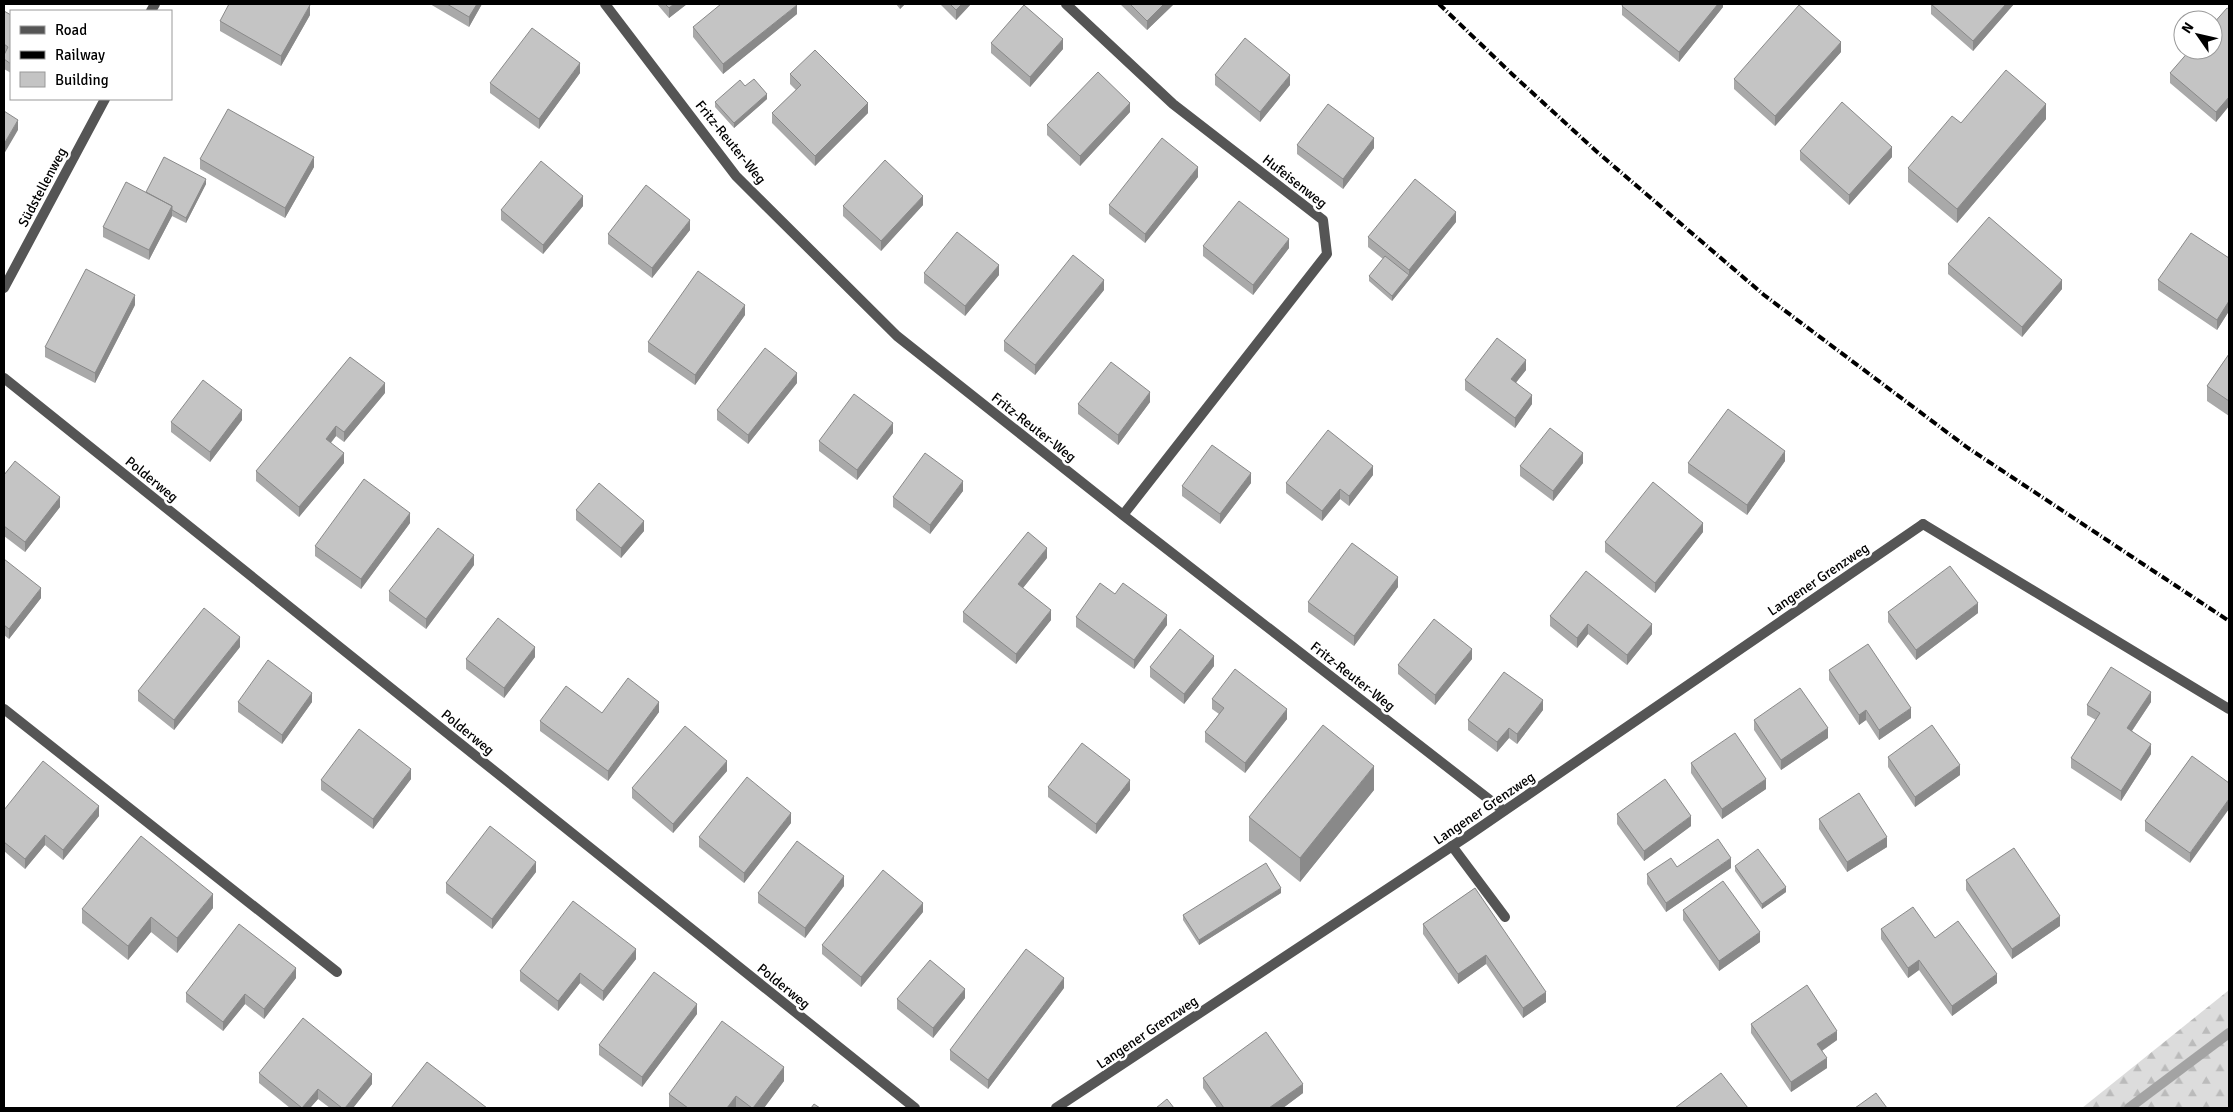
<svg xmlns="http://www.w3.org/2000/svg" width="2233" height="1112" font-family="Signika,sans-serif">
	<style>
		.forest { fill: url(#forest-firs) }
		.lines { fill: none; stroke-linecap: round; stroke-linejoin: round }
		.stream { stroke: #a3a3a3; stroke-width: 10 }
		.service { stroke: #555; stroke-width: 10 }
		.minor { stroke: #555; stroke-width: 10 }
		.rail { stroke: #000; stroke-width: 4; stroke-dasharray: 8 2.5 1 2.5; stroke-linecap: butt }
		.wall { fill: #a9a9a9 }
		.shaded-wall { fill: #898989 }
		.building { fill: #c4c4c4; stroke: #898989 }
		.labels { text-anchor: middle; stroke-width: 5; stroke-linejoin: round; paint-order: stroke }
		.street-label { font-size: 14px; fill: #000; stroke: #fff }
	</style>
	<defs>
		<pattern id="forest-firs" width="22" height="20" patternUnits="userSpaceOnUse" patternTransform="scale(1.25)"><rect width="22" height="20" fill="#dcdcdc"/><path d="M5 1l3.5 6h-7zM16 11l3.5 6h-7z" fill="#bbb"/></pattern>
	</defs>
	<rect width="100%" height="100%" fill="#fff"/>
	<path class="forest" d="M2229,990V1108H2082Z"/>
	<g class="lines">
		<path class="stream" d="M2129,1108L2229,1033"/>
		<path class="service" d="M1923,524L2229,709
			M4,709L337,972
			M1452,846L1505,917"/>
		<path class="minor" d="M605,4L736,176L897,336L1123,515L1504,811
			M1066,4L1173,104L1323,220L1327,254L1123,515
			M151,11L155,4
			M4,288L105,99
			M4,378L915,1108
			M1056,1108L1469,835L1923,524"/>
		<path class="rail" d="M1439,4L1513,75L1596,151L1764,295L1968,448L2229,621"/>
	</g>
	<path class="wall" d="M430,4H482L469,27Z
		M657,4H687L669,18Z
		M896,4H905L900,9Z
		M940,4H971L956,20Z
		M1120,4H1174L1147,30Z
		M1723,4V7L1679,62L1622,15V6Z
		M1931,4H2014L1973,51L1931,14Z
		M2229,9V106L2216,122L2170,83V73Z
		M4,11L11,15V73L4,69Z
		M797,14L723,74L693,37V27Z
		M310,15L281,66L220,31V21Z
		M991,43L1063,49L1030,87L991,53Z
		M1841,52L1775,126L1734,89V79Z
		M580,73L539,129L490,93V83Z
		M790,74L868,113L815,166L772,123V113L796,90L790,84Z
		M1215,75L1290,85L1260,122L1215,85Z
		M745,86L767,99L734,128L715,107V102Z
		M1130,112L1080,166L1047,135V125Z
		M2046,119L1957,223L1908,182V168L1961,123Z
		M1297,145L1374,148L1343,189L1297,154Z
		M1800,151L1892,157L1849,205L1800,160Z
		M200,159L314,167L285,218L200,169Z
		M1198,177L1145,243L1109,214V205Z
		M206,184L186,223L172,216L149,260L103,237V227L146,192Z
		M923,205L881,251L843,216V206Z
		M583,206L543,254L501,220V210Z
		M1456,222L1392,301L1369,281V276L1383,259L1368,247V237Z
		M690,230L652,278L608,244V234Z
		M1203,246L1289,248L1253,295L1203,256Z
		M2229,258V311L2217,330L2158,290V280Z
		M1948,264L2062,289L2022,337L1948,274Z
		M924,273L999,275L965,316L924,283Z
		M1104,290L1035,375L1004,351V341Z
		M135,305L95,383L45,357V347Z
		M745,315L695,385L648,352V342Z
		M2229,354V416L2207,401V386Z
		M1526,370L1516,382L1532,404L1515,428L1465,390V380Z
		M797,383L748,444L717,420V410Z
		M385,393L344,442L336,436L331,443L344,463L299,517L256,481V471Z
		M1150,402L1118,445L1078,414V404Z
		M242,420L210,462L171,432V422Z
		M893,433L857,480L819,451V441Z
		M1785,461L1747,515L1688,473V463Z
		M1583,463L1553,501L1520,476V466Z
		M4,475L60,507L25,552L4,536Z
		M1373,475L1349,506L1340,499L1322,521L1286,493V483Z
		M1251,483L1220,524L1182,496V486Z
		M963,491L930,534L893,507V497Z
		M576,510L644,531L621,558L576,520Z
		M410,523L361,589L315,556V546Z
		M1703,532L1655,593L1605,552V542Z
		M1047,558L1023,588L1051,620L1016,664L963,622V612Z
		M4,559L41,598L9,639L4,635Z
		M474,565L426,629L389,601V591Z
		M1398,587L1354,646L1308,612V602Z
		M1888,612L1978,613L1916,660L1888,622Z
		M1550,616L1652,634L1627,665L1588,634L1577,648L1550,626Z
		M1076,617L1167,625L1134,669L1076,627Z
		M240,647L174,730L138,701V691Z
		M535,657L504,698L466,669V659Z
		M1472,659L1435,705L1398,674V665Z
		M1214,666L1184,704L1150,677V667Z
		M1829,670L1911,718L1879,740L1866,720L1859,725L1829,680Z
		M1212,699L1287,719L1245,773L1205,742V732L1219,714L1212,709Z
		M238,702H312L282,744L238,712Z
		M2151,702L2132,731L2151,754L2121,801L2071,768V758L2096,720L2087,715V705Z
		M1543,710L1517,744L1509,738L1497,752L1468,730V720Z
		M659,712L608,781L540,731V721L602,713Z
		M1754,720L1828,738L1781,770L1754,730Z
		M2192,756L2190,863L2145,831V821Z
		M1888,757L1960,775L1915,807L1888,767Z
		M1691,763L1766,789L1722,819L1691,773Z
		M727,771L673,833L632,798V788Z
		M411,779L373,829L321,790V780Z
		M1048,787L1130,790L1096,834L1048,797Z
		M1374,790L1300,882L1249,841V817Z
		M4,810L99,816L63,860L45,845L25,869L4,851Z
		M1617,814L1691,826L1644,861L1617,824Z
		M1819,819L1887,847L1847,872L1819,829Z
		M791,823L744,883L699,847V837Z
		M1735,866L1786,892L1762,909L1735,871Z
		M1677,867L1731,868L1666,912L1647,884V874Z
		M536,872L492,929L446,893V883Z
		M1966,880L2060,926L2012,959L1966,890Z
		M844,886L805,938L758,903V893Z
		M1475,888L1546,1002L1523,1018L1486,964L1458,984L1423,934V924Z
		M1281,893L1199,945L1183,920V915Z
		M213,908L177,953L151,932L128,960L82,923V909Z
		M1683,910L1760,942L1719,971L1683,920Z
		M923,912L861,987L822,954V945Z
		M1881,929L1935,938L1997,983L1952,1016L1919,970L1908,978L1881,939Z
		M636,959L603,1001L580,983L558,1011L520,981V971Z
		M296,978L264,1019L245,1004L223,1031L186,1002V993Z
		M1064,988L988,1089L950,1060V1050Z
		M965,998L933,1038L897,1009V999Z
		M697,1014L642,1087L599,1055V1045Z
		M1751,1024L1837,1040L1822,1051L1827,1068L1791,1092L1751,1033Z
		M259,1073L372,1084L353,1108H330L318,1099L310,1108H290L259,1083Z
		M1203,1078L1303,1093L1283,1108H1217L1203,1088Z
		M784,1081L764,1108H669V1094Z"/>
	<path class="shaded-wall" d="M477,4H482L469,27V17Z
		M674,4H687L669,18V8Z
		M900,4H905L900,9Z
		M962,4H971L956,20V10Z
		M1164,4H1174L1147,30V21Z
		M1718,4H1723V7L1679,62V52Z
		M2006,4H2014L1973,51V41Z
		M310,5V15L281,66V56Z
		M797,5V14L723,74V64Z
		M1063,39V49L1030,87V77Z
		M1841,42V52L1775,126V116Z
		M580,63V73L539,129V119Z
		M1290,75V85L1260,122V112Z
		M767,94V99L734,128V123Z
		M2229,97V106L2216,122V112Z
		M868,103V113L815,166V156Z
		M1130,103V112L1080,166V156Z
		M2046,104V119L1957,223V209Z
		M18,120V130L4,154V144Z
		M1374,138V148L1343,189V179Z
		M1892,147V157L1849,205V195Z
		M314,157V167L285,218V208Z
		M1198,167V177L1145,243V234Z
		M206,179V184L186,223V218Z
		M583,196V206L543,254V245Z
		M923,196V205L881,251V241Z
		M172,206V216L149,260V250Z
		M1456,212V222L1392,301V296L1409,275V270Z
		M690,220V230L652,278V268Z
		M1289,239V248L1253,295V285Z
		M999,265V275L965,316V306Z
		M1104,280V290L1035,375V365Z
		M2062,280V289L2022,337V327Z
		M135,295V305L95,383V373Z
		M2229,301V311L2217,330V320Z
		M745,305V315L695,385V375Z
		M1526,360V370L1511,389V379Z
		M797,373V383L748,444V435Z
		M385,383V393L344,442V432Z
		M1150,392V402L1118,445V435Z
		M1532,395V404L1515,428V418Z
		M242,410V420L210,462V452Z
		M893,423V433L857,480V470Z
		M336,426V436L326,448V439Z
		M1785,451V461L1747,515V505Z
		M344,453V463L299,517V507Z
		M1583,453V463L1553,501V491Z
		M1373,466V475L1349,506V496Z
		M1251,473V483L1220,524V514Z
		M963,481V491L930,534V525Z
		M1340,489V499L1322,521V511Z
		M60,497V507L25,552V542Z
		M410,513V523L361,589V579Z
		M644,521V531L621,558V548Z
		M1703,523V532L1655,593V583Z
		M1047,548V558L1018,594V584Z
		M474,555V565L426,629V619Z
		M1398,577V587L1354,646V636Z
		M41,588V598L9,639V629Z
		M1978,603V613L1916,660V650Z
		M1051,610V620L1016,664V654Z
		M1167,615V625L1134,669V660Z
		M1588,624V634L1577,648V638Z
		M1652,624V634L1627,665V655Z
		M240,637V647L174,730V720Z
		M535,647V657L504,698V688Z
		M1472,649V659L1435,705V695Z
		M1214,656V666L1184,704V694Z
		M2151,692V702L2127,738V728Z
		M312,693V702L282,744V735Z
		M1543,700V710L1517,744V734Z
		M659,702V712L608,781V771Z
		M1911,708V718L1879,740V730Z
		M1287,709V719L1245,773V763Z
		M1866,710V720L1859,725V715Z
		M1509,728V738L1497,752V742Z
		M1828,728V738L1781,770V760Z
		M2151,744V754L2121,801V791Z
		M727,761V771L673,833V824Z
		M1960,765V775L1915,807V797Z
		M1374,766V790L1300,882V858Z
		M411,769V779L373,829V819Z
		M1766,779V789L1722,819V809Z
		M1130,780V790L1096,834V824Z
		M2229,799V809L2190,863V853Z
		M99,806V816L63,860V850Z
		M791,813V823L744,883V873Z
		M1691,816V826L1644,861V851Z
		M45,835V845L25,869V859Z
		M1887,837V847L1847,872V862Z
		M1731,858V868L1666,912V903Z
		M536,862V872L492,929V919Z
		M844,876V886L805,938V928Z
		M1786,887V892L1762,909V904Z
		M1281,888V893L1199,945V940Z
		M213,894V908L177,953V938Z
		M923,903V912L861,987V977Z
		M2060,916V926L2012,959V949Z
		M151,917V932L128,960V946Z
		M1760,932V942L1719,971V961Z
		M636,949V959L603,1001V991Z
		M1486,955V964L1458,984V974Z
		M1919,960V970L1908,978V968Z
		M296,968V978L264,1019V1009Z
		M580,973V983L558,1011V1001Z
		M1997,974V983L1952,1016V1006Z
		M1064,978V988L988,1089V1080Z
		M965,989V998L933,1038V1028Z
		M1546,992V1002L1523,1018V1008Z
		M245,994V1004L223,1031V1022Z
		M697,1004V1014L642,1087V1077Z
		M1837,1031V1040L1817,1054V1044Z
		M1827,1058V1068L1791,1092V1082Z
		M784,1067V1081L764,1108H753Z
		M372,1074V1084L353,1108H345Z
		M1303,1084V1093L1283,1108H1269Z
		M318,1089V1099L310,1108H302Z
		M736,1096V1108H727Z"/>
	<path class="building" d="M229,4H308L310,5L281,56L220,21Z
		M447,4H477L469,17Z
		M665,4H674L669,8Z
		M721,4H796L797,5L723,64L693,27Z
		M950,4H962L956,10Z
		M1130,4H1164L1147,21Z
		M1623,4H1718L1679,52L1622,6Z
		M1931,4H2006L1973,41Z
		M1024,5L1063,39L1030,77L991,43Z
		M1799,5L1841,42L1775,116L1734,79Z
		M2227,8L2229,9V97L2216,112L2170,73L2190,50H2213V24Z
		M4,11L11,15V64L4,59V55L8,47L4,44Z
		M532,28L580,63L539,119L490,83Z
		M1245,38L1290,75L1260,112L1215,75Z
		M815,50L868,103L815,156L772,113L801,85L790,74Z
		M2006,70L2046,104L1957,209L1908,168L1952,116L1961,123Z
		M1098,72L1130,103L1080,156L1047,125Z
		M754,79L767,94L734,123L715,102L740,80L745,86Z
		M1842,102L1892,147L1849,195L1800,151Z
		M1328,104L1374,138L1343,179L1297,145Z
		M228,109L314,157L285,208L200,159Z
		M4,111L18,120L4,144Z
		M1162,138L1198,167L1145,234L1109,205Z
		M164,157L206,179L186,218L172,210V206L146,192Z
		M885,160L923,196L881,241L843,206Z
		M541,161L583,196L543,245L501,210Z
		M1415,179L1456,212L1409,270L1368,237Z
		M126,182L172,206L149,250L103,227Z
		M646,185L690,220L652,268L608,234Z
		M1239,201L1289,239L1253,285L1203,246Z
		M1989,217L2062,280L2022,327L1948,264Z
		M957,232L999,265L965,306L924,273Z
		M2191,233L2229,258V301L2217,320L2158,280Z
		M1073,255L1104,280L1035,365L1004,341Z
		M1385,256L1409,275L1392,296L1369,276Z
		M86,269L135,295L95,373L45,347Z
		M698,271L745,305L695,375L648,342Z
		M1497,338L1526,360L1511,379L1532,395L1515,418L1465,380Z
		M765,348L797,373L748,435L717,410Z
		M2229,354V401L2207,386Z
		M350,357L385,383L344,432L336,426L326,439L344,453L299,507L256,471Z
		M1111,362L1150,392L1118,435L1078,404Z
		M203,380L242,410L210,452L171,422Z
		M854,394L893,423L857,470L819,441Z
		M1728,409L1785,451L1747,505L1688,463Z
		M1550,428L1583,453L1553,491L1520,466Z
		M1328,430L1373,466L1349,496L1340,489L1322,511L1286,483Z
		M1212,445L1251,473L1220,514L1182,486Z
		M925,453L963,481L930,525L893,497Z
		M15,461L60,497L25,542L4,526V475Z
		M364,479L410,513L361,579L315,546Z
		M1653,482L1703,523L1655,583L1605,542Z
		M599,483L644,521L621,548L576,510Z
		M438,528L474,555L426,619L389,591Z
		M1028,532L1047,548L1018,584L1051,610L1016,654L963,612Z
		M1352,543L1398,577L1354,636L1308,602Z
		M4,559L41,588L9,629L4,625Z
		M1950,566L1978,603L1916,650L1888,612Z
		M1586,571L1652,624L1627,655L1588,624L1577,638L1550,616Z
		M1100,583L1115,594L1123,583L1167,615L1134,660L1076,617Z
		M204,608L240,637L174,720L138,691Z
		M498,618L535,647L504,688L466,659Z
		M1434,619L1472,649L1435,695L1398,665Z
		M1180,629L1214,656L1184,694L1150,667Z
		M1868,644L1911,708L1879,730L1866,710L1859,715L1829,670Z
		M268,660L312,693L282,735L238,702Z
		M2111,667L2151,692L2127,728L2151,744L2121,791L2071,758L2100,713L2087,705Z
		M1235,669L1287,709L1245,763L1205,732L1224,708L1212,699Z
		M1504,672L1543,700L1517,734L1509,728L1497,742L1468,720Z
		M628,678L659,702L608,771L540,721L566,686L602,713Z
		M1800,688L1828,728L1781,760L1754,720Z
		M1323,725L1374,766L1300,858L1249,817Z
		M1932,725L1960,765L1915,797L1888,757Z
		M685,726L727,761L673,824L632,788Z
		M359,729L411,769L373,819L321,780Z
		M1735,733L1766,779L1722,809L1691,763Z
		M1082,743L1130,780L1096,824L1048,787Z
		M2192,756L2229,783V799L2190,853L2145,821Z
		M43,761L99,806L63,850L45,835L25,859L4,842V810Z
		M747,777L791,813L744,873L699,837Z
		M1665,779L1691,816L1644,851L1617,814Z
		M1859,793L1887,837L1847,862L1819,819Z
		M490,826L536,862L492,919L446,883Z
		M141,836L213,894L177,938L151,917L128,946L82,909Z
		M1718,839L1731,858L1666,903L1647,874L1671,858L1677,867Z
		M797,841L844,876L805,928L758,893Z
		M2014,848L2060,916L2012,949L1966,880Z
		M1758,849L1786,887L1762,904L1735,866Z
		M1266,863L1281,888L1199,940L1183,915Z
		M883,870L923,903L861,977L822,945Z
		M1723,881L1760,932L1719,961L1683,910Z
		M1475,888L1546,992L1523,1008L1486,955L1458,974L1423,924Z
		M573,901L636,949L603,991L580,973L558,1001L520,971Z
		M1913,907L1935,938L1958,921L1997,974L1952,1006L1919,960L1908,968L1881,929Z
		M239,924L296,968L264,1009L245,994L223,1022L186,993Z
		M1026,949L1064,978L988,1080L950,1050Z
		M930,960L965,989L933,1028L897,999Z
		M654,972L697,1004L642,1077L599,1045Z
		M1807,985L1837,1031L1817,1044L1827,1058L1791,1082L1751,1024Z
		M303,1018L372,1074L345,1108H342L318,1089L302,1108L259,1073Z
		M722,1021L784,1067L753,1108H752L736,1096L727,1108H688L669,1094Z
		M1266,1032L1303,1084L1269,1108H1224L1203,1078Z
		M427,1062L487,1108H391Z
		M1721,1073L1748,1108H1675Z
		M1876,1093L1887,1108H1855Z
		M1167,1099L1174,1108H1156Z
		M814,1104L820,1108H811Z"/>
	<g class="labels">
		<g class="street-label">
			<text transform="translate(731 142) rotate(51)" y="5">Fritz-Reuter-Weg</text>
			<text transform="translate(1295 181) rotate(38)" y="5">Hufeisenweg</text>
			<text transform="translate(42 187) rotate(-62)" y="5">Südstellenweg</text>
			<text transform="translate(1034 427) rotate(38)" y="5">Fritz-Reuter-Weg</text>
			<text transform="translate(152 479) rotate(39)" y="5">Polderweg</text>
			<text transform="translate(1818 579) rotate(-34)" y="5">Langener Grenzweg</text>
			<text transform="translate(1353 676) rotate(38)" y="5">Fritz-Reuter-Weg</text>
			<text transform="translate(468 732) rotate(39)" y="5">Polderweg</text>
			<text transform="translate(1484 808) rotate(-34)" y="5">Langener Grenzweg</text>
			<text transform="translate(784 986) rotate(39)" y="5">Polderweg</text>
			<text transform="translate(1147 1032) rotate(-34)" y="5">Langener Grenzweg</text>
		</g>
	</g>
	<rect width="2233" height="1112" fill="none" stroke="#000000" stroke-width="10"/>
	<rect x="10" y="10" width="162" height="90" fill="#ffffff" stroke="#999999"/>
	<rect x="20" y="26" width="25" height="8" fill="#555555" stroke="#999999"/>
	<text x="55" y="35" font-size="15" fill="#000000">Road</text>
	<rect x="20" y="51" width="25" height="8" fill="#000000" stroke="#999999"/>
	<text x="55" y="60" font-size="15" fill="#000000">Railway</text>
	<rect x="20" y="72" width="25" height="15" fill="#c4c4c4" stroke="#999999"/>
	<text x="55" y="85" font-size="15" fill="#000000">Building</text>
	<g transform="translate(2198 35) rotate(304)"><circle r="24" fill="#ffffff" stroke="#999999"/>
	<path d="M0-4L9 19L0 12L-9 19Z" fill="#000000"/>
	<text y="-8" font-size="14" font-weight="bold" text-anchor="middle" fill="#000000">N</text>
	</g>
</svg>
